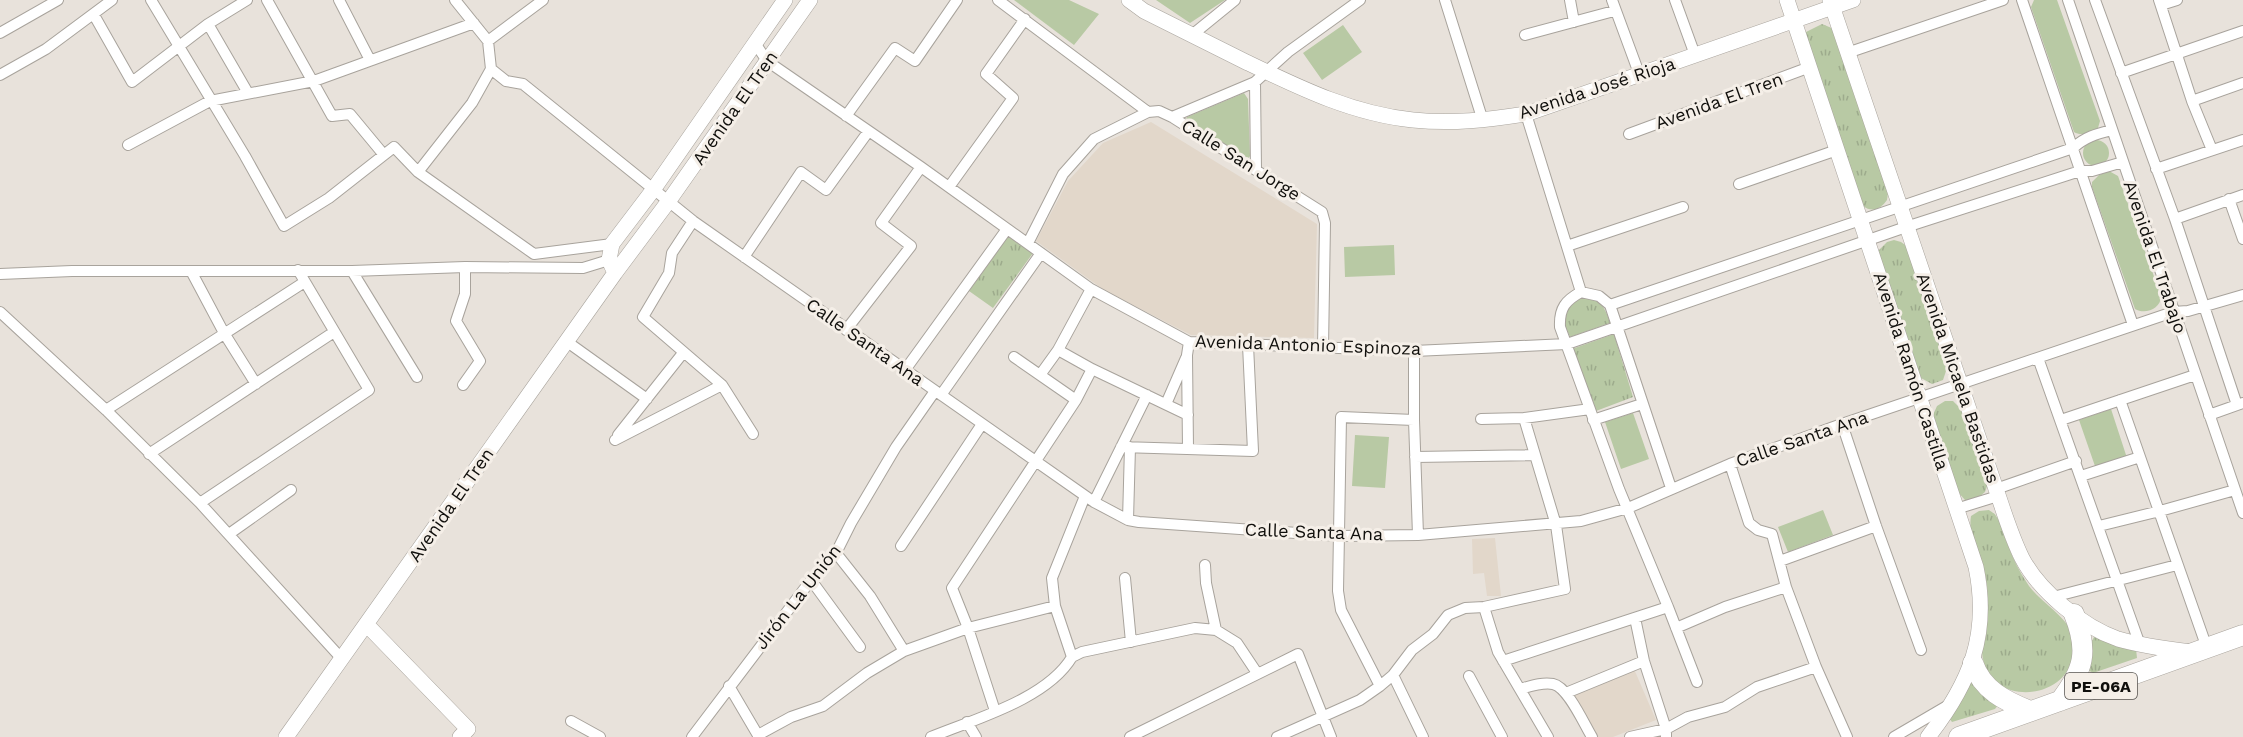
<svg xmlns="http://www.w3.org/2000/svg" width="2243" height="737" font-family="'Work Sans',sans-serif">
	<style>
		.built { fill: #e2d7ca }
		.grass { fill: url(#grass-tufts) }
		.garden { fill: #b8c9a4 }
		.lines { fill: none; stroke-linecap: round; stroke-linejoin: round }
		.street-casing { stroke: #a8a39c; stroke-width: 12 }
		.secondary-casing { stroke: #a8a39c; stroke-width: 16 }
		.highway-casing { stroke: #a8a39c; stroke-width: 21 }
		.street { stroke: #fff; stroke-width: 10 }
		.secondary { stroke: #fff; stroke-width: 15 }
		.highway { stroke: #fff; stroke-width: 20 }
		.labels { text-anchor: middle; stroke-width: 6; stroke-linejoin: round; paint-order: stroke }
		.shield { fill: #f5efe8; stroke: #55524e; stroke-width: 1.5 }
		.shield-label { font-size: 16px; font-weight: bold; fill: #100f0c }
		.street-label { font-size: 18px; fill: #100f0c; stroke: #f5efe8 }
	</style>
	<defs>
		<pattern id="grass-tufts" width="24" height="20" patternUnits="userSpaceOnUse" patternTransform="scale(1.5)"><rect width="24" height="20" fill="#b8c9a4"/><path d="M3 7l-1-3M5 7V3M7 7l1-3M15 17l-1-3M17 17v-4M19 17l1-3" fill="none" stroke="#9dab8c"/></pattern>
	</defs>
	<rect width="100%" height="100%" fill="#e8e2db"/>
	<path class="built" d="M1151,122L1317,224L1314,338L1191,335L1104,290L1036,241L1068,181L1103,143Z
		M1495,538L1501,596H1487L1484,573L1473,574L1472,539Z
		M1634,669L1656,720L1613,737H1596L1573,695Z"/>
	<path class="grass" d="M1822,24L1834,29L1888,193L1887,200C1881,209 1872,213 1863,206L1805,39L1806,32Z
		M1009,235L1033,253L993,308L969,291Z
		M1894,240L1901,242L1908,247L1947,368L1943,380L1932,384L1921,378L1878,251L1887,242Z
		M1582,297C1599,296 1606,308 1610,323L1570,337L1564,323L1568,306Z
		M1614,334L1633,397L1596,411L1572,349Z
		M1945,401H1953L1963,411L1987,486L1985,492L1974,501L1965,500L1957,491L1933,415L1937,406Z
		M1989,510C1991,512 1995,513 1996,516C2002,523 2004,537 2008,545C2013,559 2020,573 2029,586C2041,602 2063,614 2072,632C2075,640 2074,646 2073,654C2068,699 1997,707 1984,663C1977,641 1989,610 1987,586C1984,563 1967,538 1971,516L1979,511Z
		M2094,637L2136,649L2137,658L2093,673L2088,670L2091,643Z
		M1976,682L1998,705L1995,709L1952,722L1949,718L1971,683Z"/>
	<path class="garden" d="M1014,0H1069L1099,14L1074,45Z
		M1156,0H1225L1190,23Z
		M2034,0H2057L2100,121L2098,128C2090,132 2082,137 2074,132L2031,7Z
		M1343,25L1362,52L1322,80L1303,53Z
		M1244,93L1248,99L1250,156L1248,159L1186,120L1187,117Z
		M2083 153a13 13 0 1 1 26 0a13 13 0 1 1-26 0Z
		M2109,171L2118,176L2161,296C2161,309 2145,315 2135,309L2092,187V182L2099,175Z
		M1394,245L1395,275L1345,277L1344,247Z
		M2111,409L2127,458L2096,469L2079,420Z
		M1633,413L1649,459L1621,469L1605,422Z
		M1355,435L1389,437L1385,488L1352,486Z
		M1823,510L1833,535L1788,552L1778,527Z"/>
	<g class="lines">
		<defs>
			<path id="street" d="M151,0L245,156L284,226L329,198L394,147L418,172L534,254L612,244
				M267,0L332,116L350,114L384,155
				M339,0L370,60
				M998,0L1148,112
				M1445,0L1483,121
				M1570,0L1574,22
				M1612,0L1640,76
				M1675,0L1695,55
				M2022,0L2133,325
				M2068,0L2243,513
				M2095,0L2175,219L2237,405
				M2159,0L2192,101L2212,150
				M2161,5L2177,0
				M94,15L132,82L208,24L247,0
				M208,24L248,93
				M0,33L58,0
				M1192,35L1235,0
				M1525,35L1614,11
				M488,41L543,0
				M755,43L767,61L921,167L1091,289L1189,342L1414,351L1567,344L1906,227L2080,171H2092L2123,162
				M1847,53L2003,0
				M491,69L506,81L523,84L693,221L1094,502L1128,520L1139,522L1340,536L1418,535L1581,521L1628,508L1730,464L1842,424L2173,312L2188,311L2243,295
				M2121,73L2243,31
				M0,75L46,49L112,0
				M1255,82L1256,170
				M2192,101L2243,83
				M1526,114L1581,292L1599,296L1610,305L1671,488
				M846,116L895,48L915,61L957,0
				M1172,117L1255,82L1288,52L1360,0
				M1629,134L1810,67
				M128,145L210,101L314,81L474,23
				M2156,169L2243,140
				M418,172L472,103L491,69L488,41L455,0
				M1739,184L1837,150
				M949,187L1013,98L986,74L1025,19
				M2229,199L2243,239
				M2175,219L2243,195
				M693,221L672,253L669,273L643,317L722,385L753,434
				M1028,243L1063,174L1094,139L1148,112L1159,111L1172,117L1322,212L1325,223L1323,348
				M1567,246L1683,207
				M744,257L801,172L826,190L868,132
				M191,271L224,333L256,384
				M352,271L417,377
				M0,274L72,271H352L465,267L583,268L609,260
				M1581,292C1566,300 1559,308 1560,327L1619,489L1668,607L1697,682
				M1610,305L2073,148C2085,137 2096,134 2112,130
				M0,312L106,410L200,503L341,658
				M846,330L911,246L881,223L921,167
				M566,341L647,399
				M1058,350L1092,369L1188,415
				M1414,351V420L1418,535
				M1014,357L1076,400
				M2038,358L2140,645
				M905,370L1007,229
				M1040,375L1058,350L1091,289
				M463,385L480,361L456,321L465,294V267
				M941,395L1041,253
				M2120,400L2207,648
				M1166,404L1186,358
				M106,410L303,283
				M2209,415L2243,403
				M1481,419L1524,418L1590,409
				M1593,420L1642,404
				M2061,420L2195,375
				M1842,424L1876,526L1921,650
				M618,435L683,353
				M615,440L722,385
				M1121,447L1253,451L1248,345
				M1188,448L1187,355L1189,342
				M149,454L334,332
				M1415,457L1535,455
				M1730,464L1749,523L1758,530L1772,534L1786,587L1816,667L1847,737
				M2081,476L2140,457
				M1996,489L2076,461
				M1094,502L1147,395
				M200,503L369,390L298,270
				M1956,509L1998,496
				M1128,520L1130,447
				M2099,526L2160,511L2235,490
				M229,534L291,490
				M901,546L982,424
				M836,553L870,596L904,651
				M1780,561L1876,526
				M1205,565L1206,583L1216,630
				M1125,578L1131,642
				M811,580L860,647
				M2053,597L2177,565
				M1484,607L1498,652L1548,737
				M1635,618L1644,661L1666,729V737
				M1676,628L1725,607L1786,587
				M1072,657L1082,652L1195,628L1216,630L1237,643L1257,673
				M1072,657L1055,606L1052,578L1085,496
				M1503,661L1668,607
				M1393,675L1423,737
				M1469,676L1502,737
				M729,686L759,737
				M1380,686L1341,610L1338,591L1341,417L1414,420
				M1520,689C1531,686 1542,682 1553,684C1568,687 1584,724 1592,737
				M1566,693L1644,661
				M995,711L968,628L952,588L1076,400L1092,369
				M571,721L600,737
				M967,722L976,737
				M758,735L791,717L823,706L867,673L904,651L968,628L1055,606
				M692,737L811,580L836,553L851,523L896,447L935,391
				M931,737C975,719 1047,699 1072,657
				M1130,737L1298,654L1331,737
				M1277,737L1360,700L1380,686L1393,675L1412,650L1433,634L1448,615L1465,608L1484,607L1565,589L1556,525L1524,418
				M1630,737L1666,729L1688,717L1725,707L1757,687L1816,667
				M1894,737L1947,706"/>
			<path id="secondary" d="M1129,0L1144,11C1178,28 1212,45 1246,62C1300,88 1353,114 1413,120C1452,124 1488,120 1526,114L1853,0
				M1787,0L1976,567C1990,635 1970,683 1928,737
				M1830,0L1996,489C2004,512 2011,536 2022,558C2039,591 2083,627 2118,639C2142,646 2166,649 2191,652
				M615,273L668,202L810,0
				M367,625L468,729L460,737
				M286,737L615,273L609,260L612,244L653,190L785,0"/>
			<path id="highway" d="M1973,663C1982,690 2005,701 2030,711
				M2060,701C2084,670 2089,651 2074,614
				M1959,737L2243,635"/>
		</defs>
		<use href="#street" class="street-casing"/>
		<use href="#secondary" class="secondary-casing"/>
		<use href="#highway" class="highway-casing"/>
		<use href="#street" class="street"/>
		<use href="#secondary" class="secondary"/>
		<use href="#highway" class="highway"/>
	</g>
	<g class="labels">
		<rect class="shield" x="2065" y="673" width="72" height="26" rx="4.5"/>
		<g class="shield-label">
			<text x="2101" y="692">PE-06A</text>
		</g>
		<g class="street-label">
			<text transform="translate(1597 88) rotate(-18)" y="6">Avenida José Rioja</text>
			<text transform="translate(1719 101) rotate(-20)" y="6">Avenida El Tren</text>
			<text transform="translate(735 108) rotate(-55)" y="6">Avenida El Tren</text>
			<text transform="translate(1241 160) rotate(32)" y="6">Calle San Jorge</text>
			<text transform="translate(2155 257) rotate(71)" y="6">Avenida El Trabajo</text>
			<text transform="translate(865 342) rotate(35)" y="6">Calle Santa Ana</text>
			<text transform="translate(1308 345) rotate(2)" y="6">Avenida Antonio Espinoza</text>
			<text transform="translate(1911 371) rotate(72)" y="6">Avenida Ramón Castilla</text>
			<text transform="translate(1958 378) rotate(71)" y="6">Avenida Micaela Bastidas</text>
			<text transform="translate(1802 439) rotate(-19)" y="6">Calle Santa Ana</text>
			<text transform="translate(451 505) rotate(-55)" y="6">Avenida El Tren</text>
			<text transform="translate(1314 532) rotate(2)" y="6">Calle Santa Ana</text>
			<text transform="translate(798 597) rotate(-52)" y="6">Jirón La Unión</text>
		</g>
	</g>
</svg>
